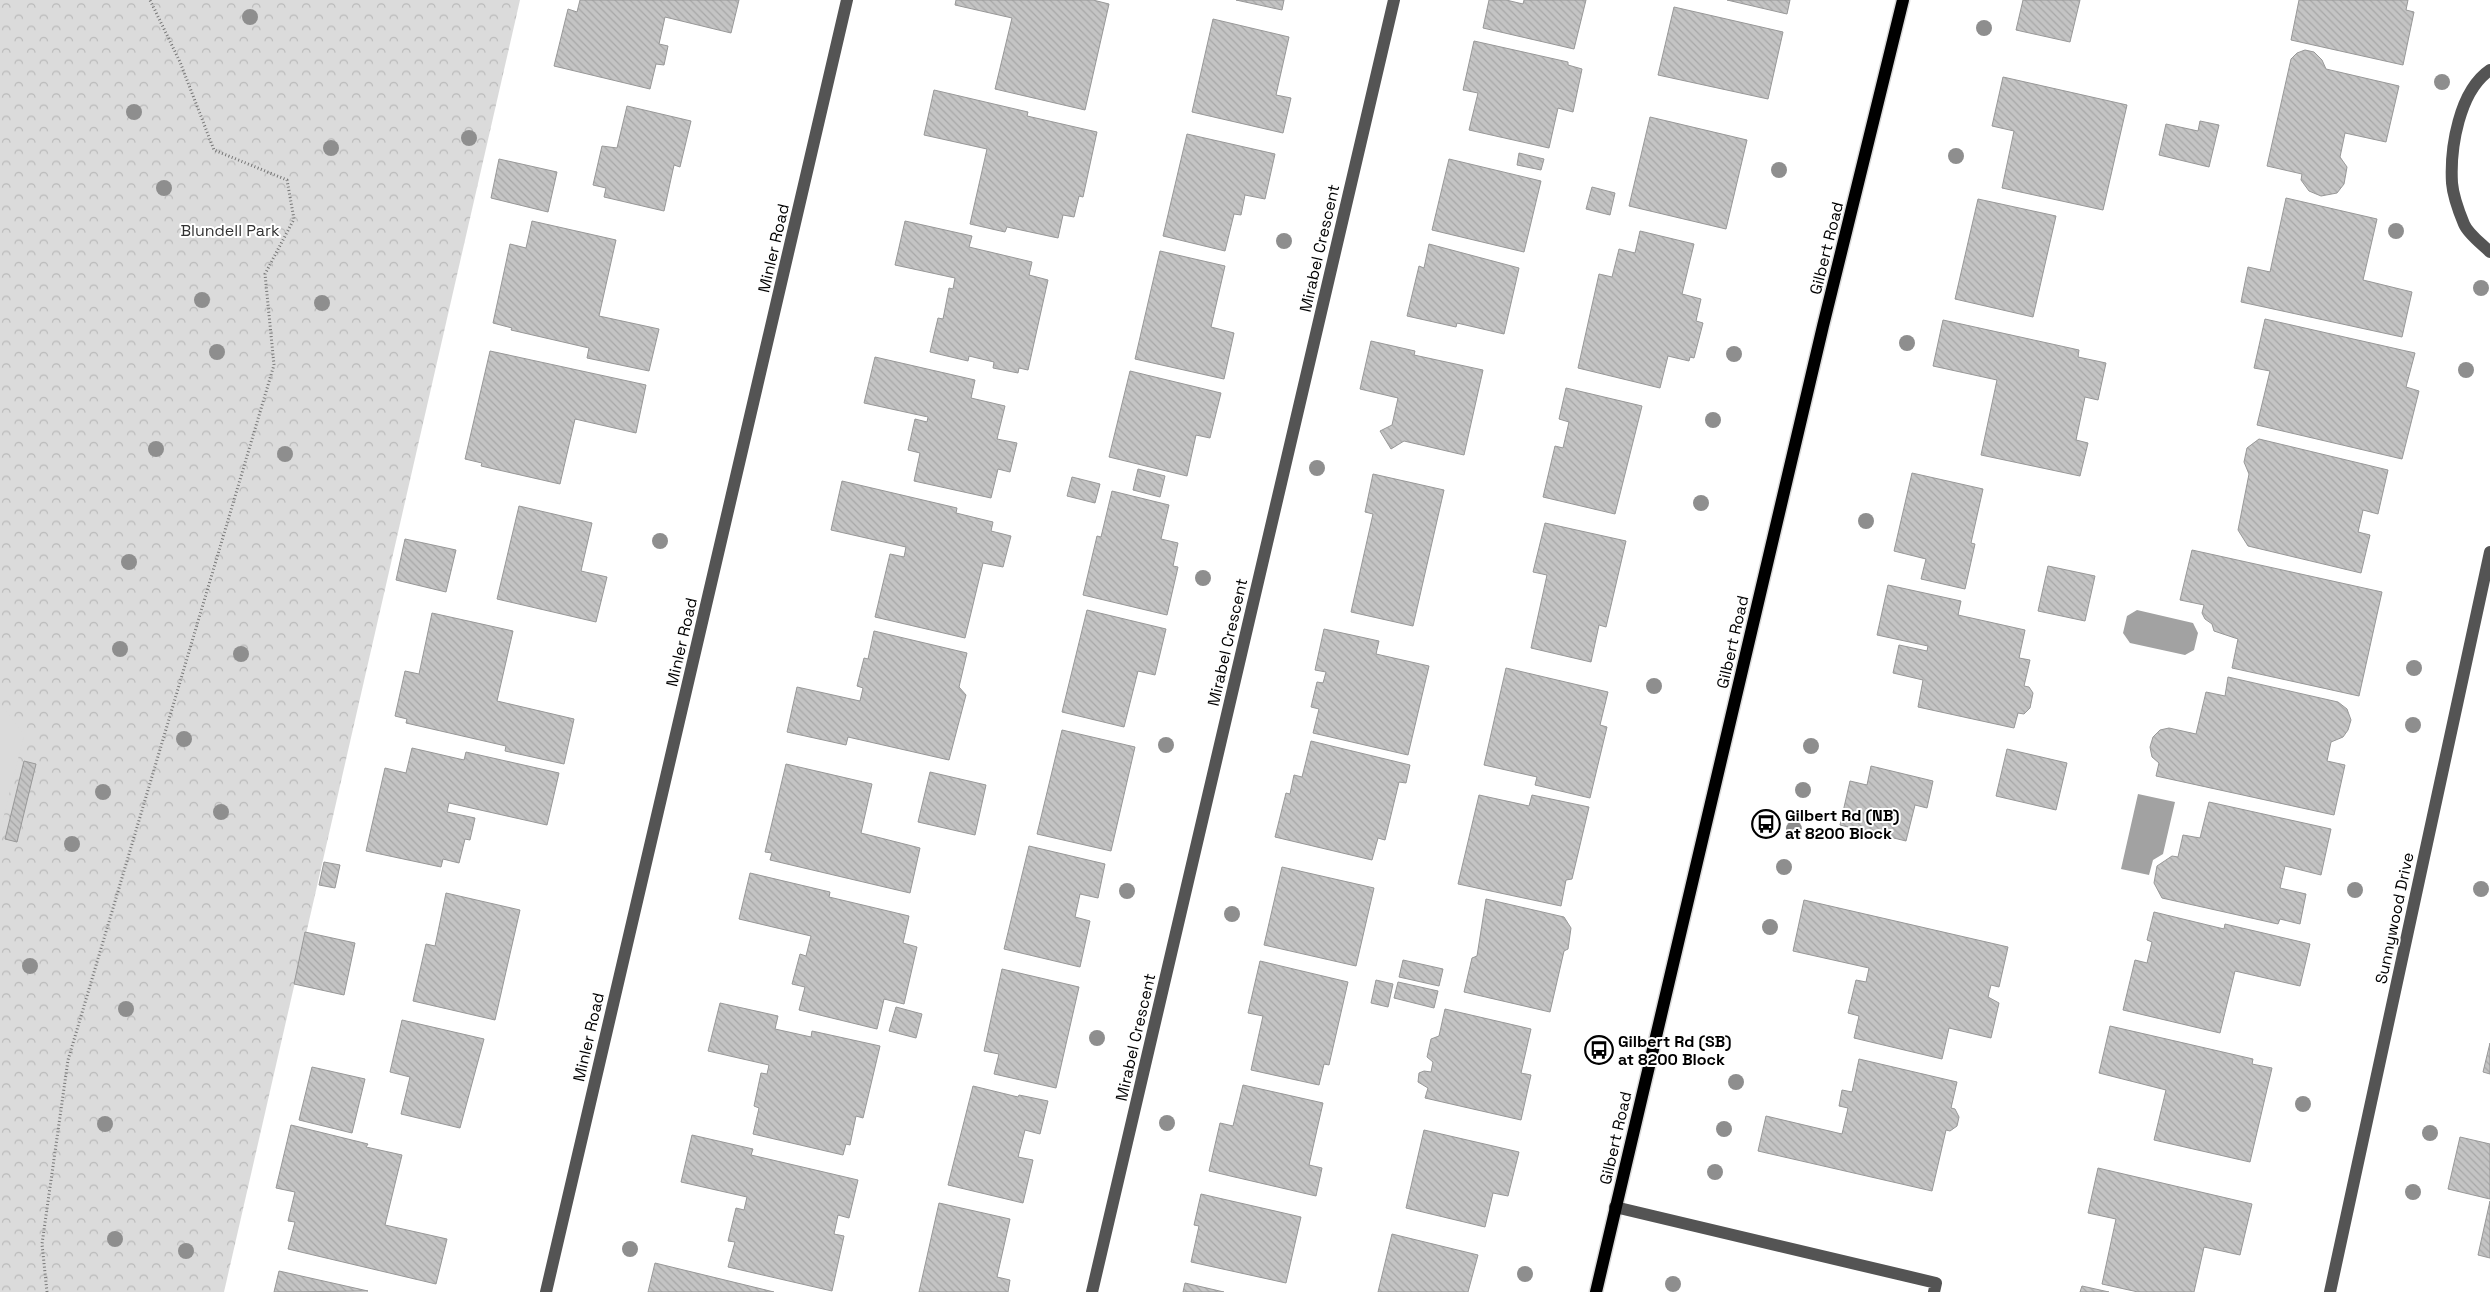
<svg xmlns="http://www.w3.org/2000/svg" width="2490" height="1292" font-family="'Space Grotesk',sans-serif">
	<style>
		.park { fill: url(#park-crowns) }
		.pitch { fill: #dbdbdb }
		.water { fill: #a2a2a2 }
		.building { fill: url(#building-back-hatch); stroke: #989898 }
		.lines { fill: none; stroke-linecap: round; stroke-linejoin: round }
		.major-casing { stroke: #dbdbdb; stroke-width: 15 }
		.path { stroke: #767676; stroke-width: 3; stroke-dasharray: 1 2.5; stroke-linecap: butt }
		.minor { stroke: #545454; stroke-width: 12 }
		.major { stroke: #000; stroke-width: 12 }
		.tree { fill: #8e8e8e }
		.labels { text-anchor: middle; stroke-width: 4; stroke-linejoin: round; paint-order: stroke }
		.park-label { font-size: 16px; fill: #323232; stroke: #fff }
		.street-label { font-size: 16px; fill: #000; stroke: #fff }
		.poi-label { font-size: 16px; font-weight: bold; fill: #000; stroke: #fff; text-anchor: start }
	</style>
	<defs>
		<pattern id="park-crowns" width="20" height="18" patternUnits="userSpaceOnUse" patternTransform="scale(1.25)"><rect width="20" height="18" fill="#dbdbdb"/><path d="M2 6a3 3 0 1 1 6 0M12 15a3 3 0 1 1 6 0" fill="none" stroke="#bababa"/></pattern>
		<pattern id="building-back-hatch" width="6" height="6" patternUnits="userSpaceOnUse" patternTransform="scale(1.25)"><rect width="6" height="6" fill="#c4c4c4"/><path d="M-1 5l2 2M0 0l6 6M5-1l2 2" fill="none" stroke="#a7a7a7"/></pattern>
	</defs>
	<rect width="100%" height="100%" fill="#fff"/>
	<path class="park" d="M0,0H520L224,1292H0Z"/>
	<path class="pitch" d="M0,703L24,735L0,831Z"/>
	<path class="water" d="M2137,610L2193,623L2198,633L2194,650L2185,655L2130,643L2123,633L2127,616Z
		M2138,794L2175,802L2163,854L2153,860L2149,875L2121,869Z"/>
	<path class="building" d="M580,0H739L731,33L665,17L659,44L668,46L664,65L656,64L650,89L554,66L568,9L577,12Z
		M956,0H1093L1109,4L1085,110L995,89L1012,18L955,5Z
		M1236,0H1284L1282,10Z
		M1489,0H1506L1523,4L1524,0H1586L1574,49L1483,28Z
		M1727,0H1790L1787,14Z
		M2023,0H2080L2070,42L2016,30Z
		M2299,0H2408L2406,10L2414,12L2403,65L2291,40Z
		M1674,7L1783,32L1768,99L1658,75Z
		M1213,19L1289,37L1276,95L1291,98L1283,133L1192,112Z
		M1474,41L1568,62V65L1582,69L1573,112L1558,108L1549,148L1469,130L1478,93L1463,90Z
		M2305,50L2314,52L2322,60L2326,69L2399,86L2386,142L2345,133L2340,157L2347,167L2344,184L2337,193L2321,196L2309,191L2301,180L2302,174L2267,166L2291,59L2297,53Z
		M2003,77L2127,105L2103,210L2002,188L2014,131L1992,126Z
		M934,90L1028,112L1027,116L1097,132L1083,197L1079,196L1074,217L1063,215L1058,238L1007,227L1005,232L970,224L987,149L924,135Z
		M627,106L691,121L680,167L674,165L664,211L604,197L606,188L593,185L602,146L617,148Z
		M1650,117L1747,140L1726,229L1629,206Z
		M2200,121L2219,125L2209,167L2159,155L2166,124L2198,131Z
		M1187,134L1275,154L1265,199L1245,195L1241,215L1234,214L1225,251L1163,236Z
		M1519,153L1544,159L1541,170L1517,165Z
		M499,159L557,172L548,212L491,198Z
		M1449,159L1541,181L1524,252L1432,230Z
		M1592,187L1615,193L1610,215L1586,209Z
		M2286,198L2377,219L2363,280L2412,292L2402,337L2241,302L2248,267L2270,272Z
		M1978,199L2056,216L2033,317L1955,299Z
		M532,221L616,240L599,316L659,329L649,371L587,358L589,348L511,330L512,328L493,323L510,244L526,248Z
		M905,221L972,236L969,247L1032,262L1029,275L1048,280L1028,370L1019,368L1018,373L993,368L994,362L969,356L968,361L930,352L938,318L943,319L949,288L953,289L955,278L895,265Z
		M1640,231L1694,244L1682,294L1701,299L1696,321L1703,323L1694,358L1690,357L1689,361L1668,356L1660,388L1578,368L1599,274L1612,277L1619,249L1635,253Z
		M1429,244L1519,268L1504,334L1457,323L1456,327L1407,316L1419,266L1424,268Z
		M1160,251L1225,266L1211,327L1234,333L1224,379L1135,359Z
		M2265,319L2415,353L2406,387L2419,391L2402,459L2257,425L2270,371L2254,368Z
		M1943,320L2079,350L2078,357L2106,363L2098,400L2085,397L2076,440L2088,443L2080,476L1981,455L1997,380L1933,366Z
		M1371,341L1415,351L1414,355L1483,370L1464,455L1404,441L1391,449L1380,431L1392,425L1398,398L1360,389Z
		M490,351L646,385L636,433L575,419L560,484L481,466L482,463L465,459Z
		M875,357L975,380L971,398L1005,406L997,439L1017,443L1010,472L998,469L991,498L914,481L920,453L908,450L915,419L927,422L928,417L864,403Z
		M1130,371L1221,393L1210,438L1196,435L1187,476L1109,457Z
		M1566,388L1642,406L1615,514L1543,497L1555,446L1563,448L1569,422L1559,419Z
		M2259,439L2388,470L2378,514L2363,510L2358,532L2370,535L2361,573L2248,546L2238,530L2249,474L2244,462L2247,448Z
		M1138,469L1165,476L1160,497L1133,490Z
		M1912,473L1983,489L1971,543L1975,544L1965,589L1921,579L1926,559L1894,551Z
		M1373,474L1444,490L1413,626L1351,612L1373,514L1365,512Z
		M1072,477L1100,484L1095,503L1067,496Z
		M842,481L957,508L956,513L993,522L991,531L1011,536L1003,567L983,563L965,638L875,617L890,554L904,557L906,547L831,530Z
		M1112,491L1169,505L1161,539L1178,543L1173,566L1178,567L1167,615L1083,595L1097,536L1101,537Z
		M519,506L592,523L581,571L607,577L596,622L497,599Z
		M1545,523L1626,541L1606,627L1599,625L1591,662L1531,648L1547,575L1533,572Z
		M405,539L456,550L446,592L396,580Z
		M2192,550L2382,592L2359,696L2232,668L2238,639L2214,631L2212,624L2205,619L2202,613L2204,605L2180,600Z
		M2048,566L2095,576L2085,621L2038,611Z
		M1888,585L1961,601L1958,615L2025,630L2019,658L2030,660L2024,686L2029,687L2033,693L2030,708L2024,714L2018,713L2014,728L1918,707L1923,680L1893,673L1899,645L1927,651L1928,646L1877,635Z
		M1087,610L1166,629L1155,675L1138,671L1124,727L1062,712Z
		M432,613L513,631L497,701L574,719L564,764L505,751L506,746L406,723L407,719L395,716L405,671L419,674Z
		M1324,629L1379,641L1376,654L1429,666L1408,755L1313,733L1319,709L1311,707L1317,682L1323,683L1326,672L1315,670Z
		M874,631L967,653L959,687L966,695L949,760L848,737L846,745L787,732L797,687L860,701L863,688L857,686L864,658L868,659Z
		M1506,668L1608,692L1600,725L1607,727L1590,798L1535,785L1537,777L1484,765Z
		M2228,677L2338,702L2347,709L2351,720L2348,730L2343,737L2331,742L2327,761L2345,765L2334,815L2156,776L2159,763L2152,757L2150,747L2153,737L2160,730L2169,728L2196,734L2206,692L2225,696Z
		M1062,730L1135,747L1111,851L1037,834Z
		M1311,741L1410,765L1406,783L1399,782L1385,840L1378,838L1372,860L1275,837L1286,793L1290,794L1294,775L1302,777Z
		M412,748L464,760L466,752L559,773L547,825L449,803L447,812L475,818L470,840L465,839L459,863L443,859L441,867L366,851L385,768L406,773Z
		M2007,749L2067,763L2056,810L1996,796Z
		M24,761L36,764L17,842L5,839Z
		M786,764L872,784L861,833L920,848L910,893L770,860L772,853L765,852Z
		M1871,766L1933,781L1927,808L1915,805L1906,841L1840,825L1850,781L1867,785Z
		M930,772L986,785L975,835L918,822Z
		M1479,795L1529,806L1532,795L1589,807L1572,879L1566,880L1561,906L1458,884Z
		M2209,802L2331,829L2321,875L2285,866L2280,888L2306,894L2300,924L2280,919L2278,924L2162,898L2154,883L2157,866L2172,856L2178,857L2183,835L2200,838Z
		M1029,846L1105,864L1098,898L1080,894L1075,917L1090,921L1080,967L1004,949Z
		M324,862L340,865L335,888L319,885Z
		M1282,867L1374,888L1356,966L1264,945Z
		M750,873L830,892L829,897L909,916L903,943L917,947L904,1004L884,999L877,1029L799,1010L805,987L792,984L800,954L806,956L811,936L739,919Z
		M446,893L520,910L495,1020L413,1001L426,944L435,946Z
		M1486,899L1564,917L1571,928L1568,949L1564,951L1550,1012L1464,992L1472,958L1477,956Z
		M1804,900L2008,947L1999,987L1991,985L1988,997L1999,1003L1991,1038L1949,1028L1942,1059L1854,1038L1859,1016L1848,1013L1856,980L1866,982L1869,968L1793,951Z
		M2154,912L2224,929L2225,924L2310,944L2300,986L2235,971L2220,1033L2123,1010L2135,960L2147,963L2152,942L2147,940Z
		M305,932L355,943L344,995L294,984Z
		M1403,960L1443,969L1439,986L1399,977Z
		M1260,961L1348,982L1329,1065L1324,1064L1319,1085L1251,1070L1263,1016L1248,1013Z
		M1002,969L1079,987L1056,1088L994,1074L999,1054L984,1051Z
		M1376,980L1393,984L1388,1007L1371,1003Z
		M1398,982L1438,991L1434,1008L1394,998Z
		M720,1003L778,1016L775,1029L811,1037L812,1031L880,1046L863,1118L856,1116L850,1145L846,1144L843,1155L753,1134L759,1108L754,1106L761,1073L767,1074L769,1065L708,1051Z
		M896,1007L922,1014L916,1038L889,1031Z
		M1445,1009L1531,1029L1521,1073L1531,1075L1521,1120L1425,1098L1428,1088L1418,1082L1419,1073L1424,1071L1431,1072L1433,1062L1427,1057L1431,1039L1439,1036Z
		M402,1020L484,1039L460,1128L401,1114L410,1077L390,1072Z
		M2110,1026L2253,1059L2252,1064L2272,1068L2250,1162L2154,1140L2166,1090L2099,1073Z
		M2490,1043V1074L2483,1072Z
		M1859,1059L1957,1082L1951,1108L1955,1109L1959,1117L1957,1126L1950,1131L1946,1130L1932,1191L1758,1151L1766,1116L1842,1134L1848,1108L1839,1106L1842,1090L1852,1092Z
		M312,1067L365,1079L352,1133L299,1120Z
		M1243,1085L1323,1103L1309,1165L1322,1168L1316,1196L1209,1171L1220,1123L1233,1126Z
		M973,1086L1018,1097L1019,1095L1048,1101L1040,1134L1025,1130L1018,1157L1033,1160L1023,1203L948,1185Z
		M291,1125L368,1144L366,1147L402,1155L385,1225L447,1239L436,1284L288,1249L295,1222L288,1221L295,1192L276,1188Z
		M1424,1130L1519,1152L1508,1196L1493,1193L1485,1227L1406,1208Z
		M692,1135L753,1149L751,1155L858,1180L849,1218L838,1215L834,1234L844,1236L832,1291L728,1267L735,1242L728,1241L736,1208L744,1210L747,1197L681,1182Z
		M2460,1137L2490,1144V1199L2448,1189Z
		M2098,1168L2252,1204L2240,1255L2204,1247L2194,1292H2138L2102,1284L2116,1219L2088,1213Z
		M1201,1194L1301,1217L1286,1283L1191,1262L1199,1226L1194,1225Z
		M2490,1201V1258L2478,1255Z
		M939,1203L1010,1219L997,1277L1010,1280L1008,1292H919Z
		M1392,1234L1478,1255L1468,1292H1378Z
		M655,1263L774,1292H648Z
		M279,1271L368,1291L274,1292Z
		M1185,1283L1224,1292H1183Z
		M2082,1286L2109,1292H2080Z"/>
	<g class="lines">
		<defs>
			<path id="major" d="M1596,1292L1823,326L1903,0"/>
		</defs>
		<use href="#major" class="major-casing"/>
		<path class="path" d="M47,1292L42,1244L68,1060L274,365L265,274L294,219L287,180L214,150L180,62L150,0"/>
		<path class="minor" d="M2490,70C2459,91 2450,148 2452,183C2453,195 2459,212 2464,224C2468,234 2482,244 2490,252
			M1615,1207L1936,1283L1934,1292
			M546,1292L847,0
			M1092,1292L1394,0
			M2330,1292L2490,552"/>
		<use href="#major" class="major"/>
	</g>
	<g class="tree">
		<circle cx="250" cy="17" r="8"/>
		<circle cx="1984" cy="28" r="8"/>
		<circle cx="2442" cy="82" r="8"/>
		<circle cx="134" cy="112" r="8"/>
		<circle cx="469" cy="138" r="8"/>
		<circle cx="331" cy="148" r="8"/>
		<circle cx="1956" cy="156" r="8"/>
		<circle cx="1779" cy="170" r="8"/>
		<circle cx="164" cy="188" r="8"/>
		<circle cx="2396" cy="231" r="8"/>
		<circle cx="1284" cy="241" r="8"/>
		<circle cx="2481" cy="288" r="8"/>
		<circle cx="202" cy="300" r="8"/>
		<circle cx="322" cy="303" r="8"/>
		<circle cx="1907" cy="343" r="8"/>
		<circle cx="217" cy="352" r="8"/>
		<circle cx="1734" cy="354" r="8"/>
		<circle cx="2466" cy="370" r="8"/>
		<circle cx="1713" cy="420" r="8"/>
		<circle cx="156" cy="449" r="8"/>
		<circle cx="285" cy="454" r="8"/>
		<circle cx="1317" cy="468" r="8"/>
		<circle cx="1701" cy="503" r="8"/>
		<circle cx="1866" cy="521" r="8"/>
		<circle cx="660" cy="541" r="8"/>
		<circle cx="129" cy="562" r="8"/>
		<circle cx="1203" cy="578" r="8"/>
		<circle cx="120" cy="649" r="8"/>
		<circle cx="241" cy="654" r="8"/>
		<circle cx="2414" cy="668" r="8"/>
		<circle cx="1654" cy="686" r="8"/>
		<circle cx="2413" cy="725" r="8"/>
		<circle cx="184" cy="739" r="8"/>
		<circle cx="1166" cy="745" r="8"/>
		<circle cx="1811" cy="746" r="8"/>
		<circle cx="1803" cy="790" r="8"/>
		<circle cx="103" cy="792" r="8"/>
		<circle cx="221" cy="812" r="8"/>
		<circle cx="1794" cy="829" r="8"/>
		<circle cx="72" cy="844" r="8"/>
		<circle cx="1784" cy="867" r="8"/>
		<circle cx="2481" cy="889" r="8"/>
		<circle cx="2355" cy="890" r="8"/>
		<circle cx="1127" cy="891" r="8"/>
		<circle cx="1232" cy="914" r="8"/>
		<circle cx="1770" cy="927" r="8"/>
		<circle cx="30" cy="966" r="8"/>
		<circle cx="126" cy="1009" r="8"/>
		<circle cx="1097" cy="1038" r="8"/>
		<circle cx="1736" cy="1082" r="8"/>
		<circle cx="2303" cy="1104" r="8"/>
		<circle cx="1167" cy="1123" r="8"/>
		<circle cx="105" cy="1124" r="8"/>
		<circle cx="1724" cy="1129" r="8"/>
		<circle cx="2430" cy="1133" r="8"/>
		<circle cx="1715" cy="1172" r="8"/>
		<circle cx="2413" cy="1192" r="8"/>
		<circle cx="115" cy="1239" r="8"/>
		<circle cx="630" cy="1249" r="8"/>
		<circle cx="186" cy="1251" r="8"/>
		<circle cx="1525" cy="1274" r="8"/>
		<circle cx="1673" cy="1284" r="8"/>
	</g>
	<defs>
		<symbol id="bus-ring" viewBox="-11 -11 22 22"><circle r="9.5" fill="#fff" stroke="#000" stroke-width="1.5"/><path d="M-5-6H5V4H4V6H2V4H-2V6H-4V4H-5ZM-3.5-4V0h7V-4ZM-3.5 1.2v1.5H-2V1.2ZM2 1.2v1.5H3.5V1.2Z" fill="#000"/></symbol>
	</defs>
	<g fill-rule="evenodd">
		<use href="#bus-ring" x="1750" y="808" width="32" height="32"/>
		<use href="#bus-ring" x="1583" y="1034" width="32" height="32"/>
	</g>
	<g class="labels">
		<g class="park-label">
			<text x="230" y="236">Blundell Park</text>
		</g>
		<g class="street-label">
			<text transform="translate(773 248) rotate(-77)" y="6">Minler Road</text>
			<text transform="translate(1319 248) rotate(-77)" y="6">Mirabel Crescent</text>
			<text transform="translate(1826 248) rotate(-76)" y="6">Gilbert Road</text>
			<text transform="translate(681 642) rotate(-77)" y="6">Minler Road</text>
			<text transform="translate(1227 642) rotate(-77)" y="6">Mirabel Crescent</text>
			<text transform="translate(1732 642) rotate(-77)" y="6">Gilbert Road</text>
			<text transform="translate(2394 918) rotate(-78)" y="6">Sunnywood Drive</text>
			<text transform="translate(588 1037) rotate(-77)" y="6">Minler Road</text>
			<text transform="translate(1135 1037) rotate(-77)" y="6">Mirabel Crescent</text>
			<text transform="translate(1615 1138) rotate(-77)" y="6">Gilbert Road</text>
		</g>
		<g class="poi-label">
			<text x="1785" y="821">Gilbert Rd (NB)<tspan x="1785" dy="18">at 8200 Block</tspan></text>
			<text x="1618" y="1047">Gilbert Rd (SB)<tspan x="1618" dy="18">at 8200 Block</tspan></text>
		</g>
	</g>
</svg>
